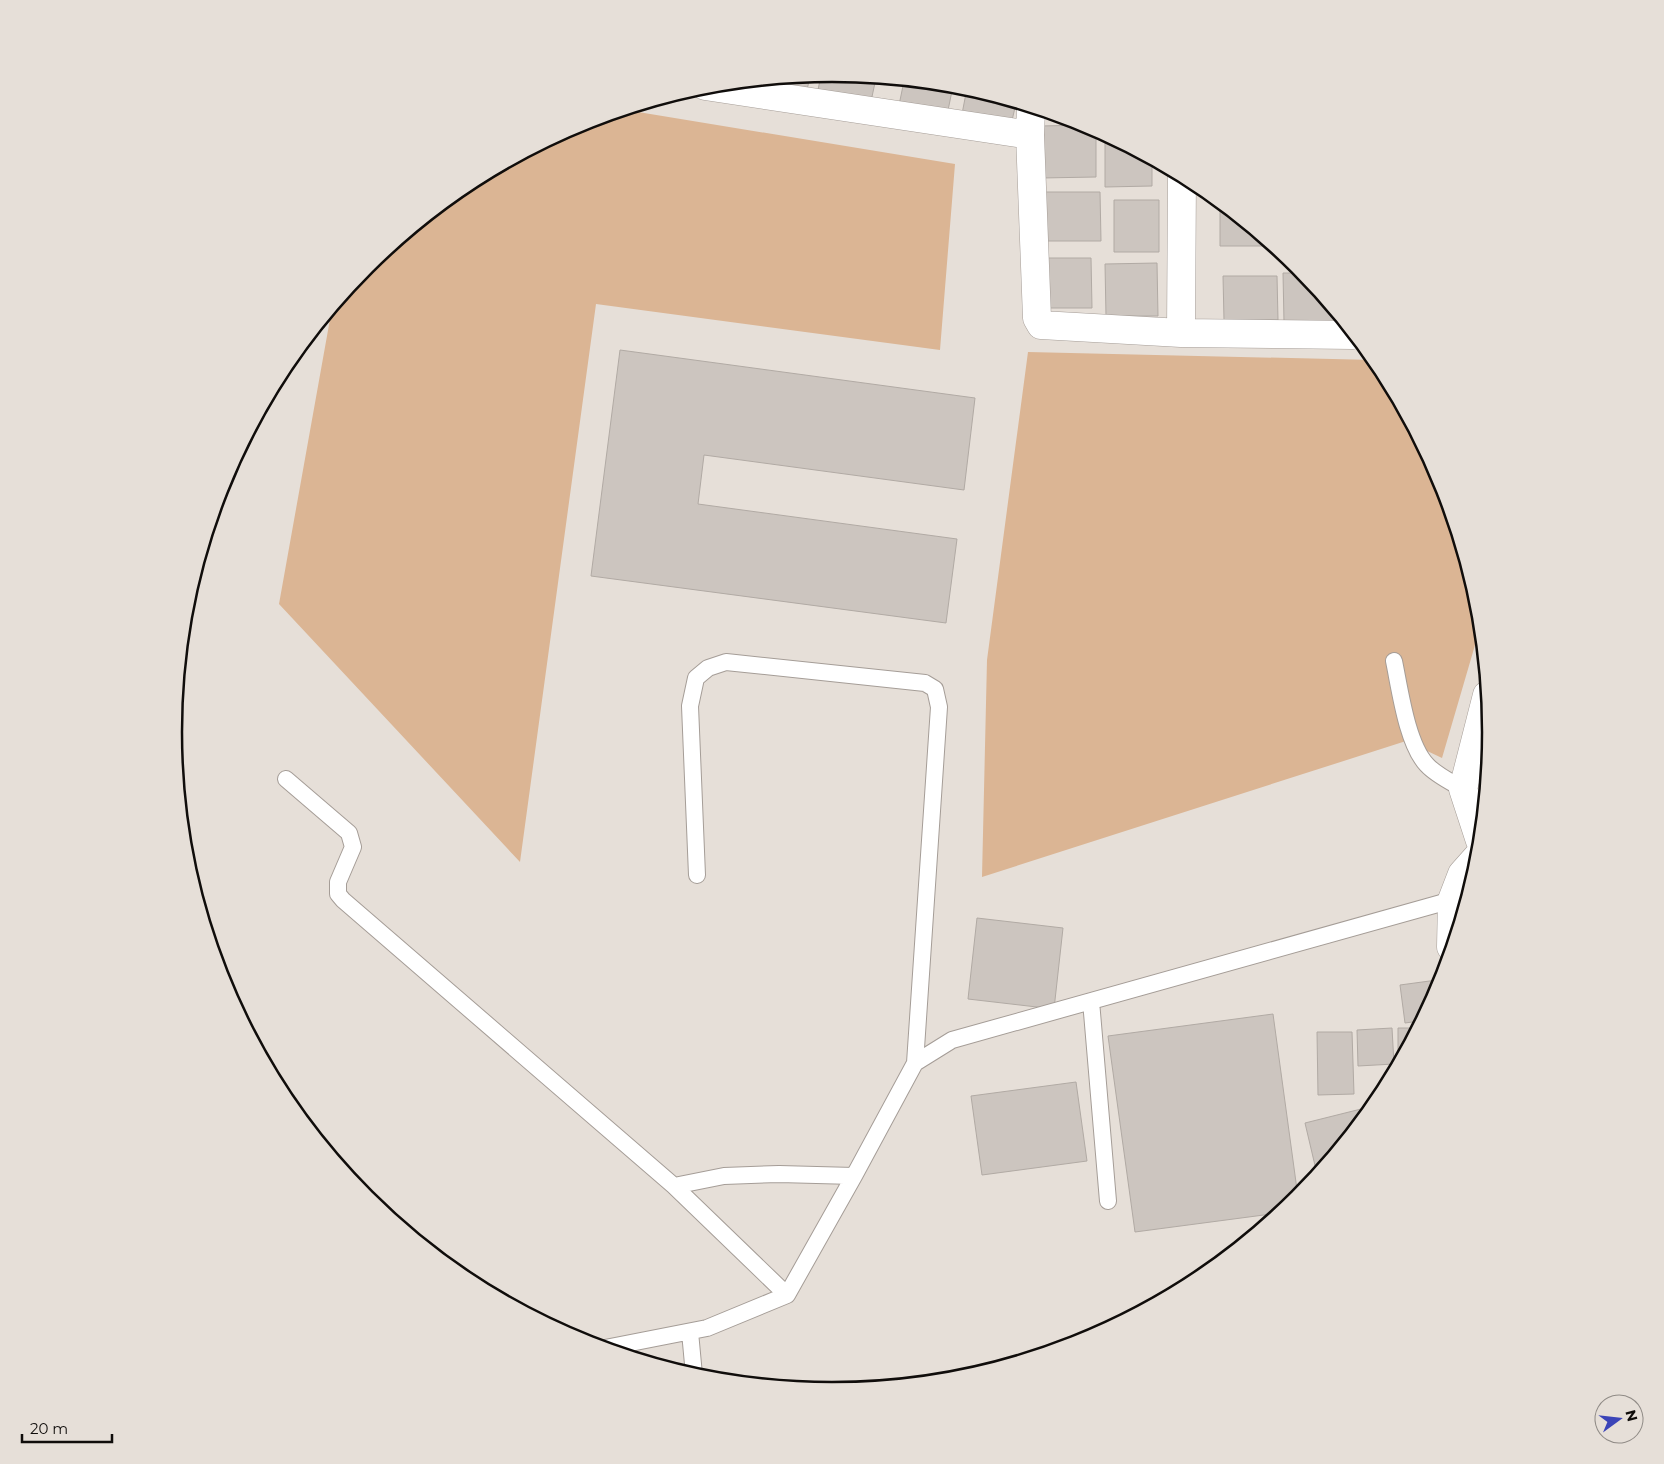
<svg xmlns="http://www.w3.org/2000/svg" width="1664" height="1464" font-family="Montserrat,sans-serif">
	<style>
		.green { fill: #dbb594 }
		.building { fill: #ccc5bf; stroke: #b1aaa4 }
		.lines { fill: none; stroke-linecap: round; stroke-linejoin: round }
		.service-casing { stroke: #a59d97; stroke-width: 18 }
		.minor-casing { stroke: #a59d97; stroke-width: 29 }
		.service { stroke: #fff; stroke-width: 16 }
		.minor { stroke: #fff; stroke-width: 28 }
		.rim { fill: none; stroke: #100d0b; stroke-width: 2.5 }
	</style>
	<rect width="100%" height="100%" fill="#e6dfd8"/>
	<path class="green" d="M626,110L955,164L940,350L596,304L520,862L279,604L332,308L367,266L467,185L580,124Z
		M1028,352L1374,360L1379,367L1440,480L1478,604L1480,628L1442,758L1406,741L982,877L987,660Z"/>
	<path class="building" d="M832,74L876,78L870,106L817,95L821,75Z
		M810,76L806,95L756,81Z
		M904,81L953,86L946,120L898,110Z
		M967,88L1016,103L1011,125L962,114Z
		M1087,125L1096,130V177L1041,178L1040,126Z
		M1105,135L1152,160V186L1105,187Z
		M1045,192H1100L1101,241H1045Z
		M1114,200H1159V252H1114Z
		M1220,203L1273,246H1220Z
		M1043,258H1091L1092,308H1043Z
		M1157,263L1158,316H1106L1105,264Z
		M1283,273H1302L1339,317V322H1284Z
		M1223,276H1277L1278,320H1224Z
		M620,350L975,398L964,490L704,455L698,504L957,539L946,623L591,576Z
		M977,918L1063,928L1054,1009L968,999Z
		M1437,980L1438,988L1420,1021L1405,1023L1400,985Z
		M1273,1014L1298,1197L1279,1213L1135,1232L1108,1036Z
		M1392,1028L1394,1064L1358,1066L1357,1030Z
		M1398,1028H1417L1398,1062Z
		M1317,1032H1352L1354,1094L1318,1095Z
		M1076,1082L1087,1161L982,1175L971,1096Z
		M1373,1106L1317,1174L1305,1123Z"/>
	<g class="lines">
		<defs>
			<path id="service" d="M1394,661C1400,690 1407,744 1427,765C1436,775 1451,782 1463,789
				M286,779L349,833L353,847L338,882V894L343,900L674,1186L787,1295
				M697,875L690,706L696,678L708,668L726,662L925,683L935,689L939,707L915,1063
				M1091,1001L1108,1201
				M674,1186L724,1176L779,1174L854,1176
				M690,1332L694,1375
				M605,1348L707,1328L787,1295L854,1176L915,1063L952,1040L1452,900"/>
			<path id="minor" d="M705,86L1030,135L1037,318L1041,325L1181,333L1353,335
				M1030,135L1031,108
				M1181,333L1182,176
				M1480,841L1463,789L1487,695
				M1451,947L1452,900L1462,874L1478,856"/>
		</defs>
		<use href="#service" class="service-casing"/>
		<use href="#minor" class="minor-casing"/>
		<use href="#service" class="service"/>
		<use href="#minor" class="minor"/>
	</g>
	<path d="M0 0H1664V1464H0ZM182 732a650 650 0 1 1 1300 0a650 650 0 1 1-1300 0Z" fill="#e6dfd8" fill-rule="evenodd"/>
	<path class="rim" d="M182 732a650 650 0 1 1 1300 0a650 650 0 1 1-1300 0Z"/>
	<g transform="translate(1619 1419) rotate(75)"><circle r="24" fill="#e6dfd8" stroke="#908b86"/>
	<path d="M0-4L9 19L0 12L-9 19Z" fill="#3b44b8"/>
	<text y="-8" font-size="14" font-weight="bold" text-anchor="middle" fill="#100d0b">N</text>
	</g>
	<path d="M22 1434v8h90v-8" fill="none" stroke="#100d0b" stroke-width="2.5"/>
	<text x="30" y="1434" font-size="15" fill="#100d0b" stroke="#e6dfd8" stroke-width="4" paint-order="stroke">20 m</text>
</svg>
